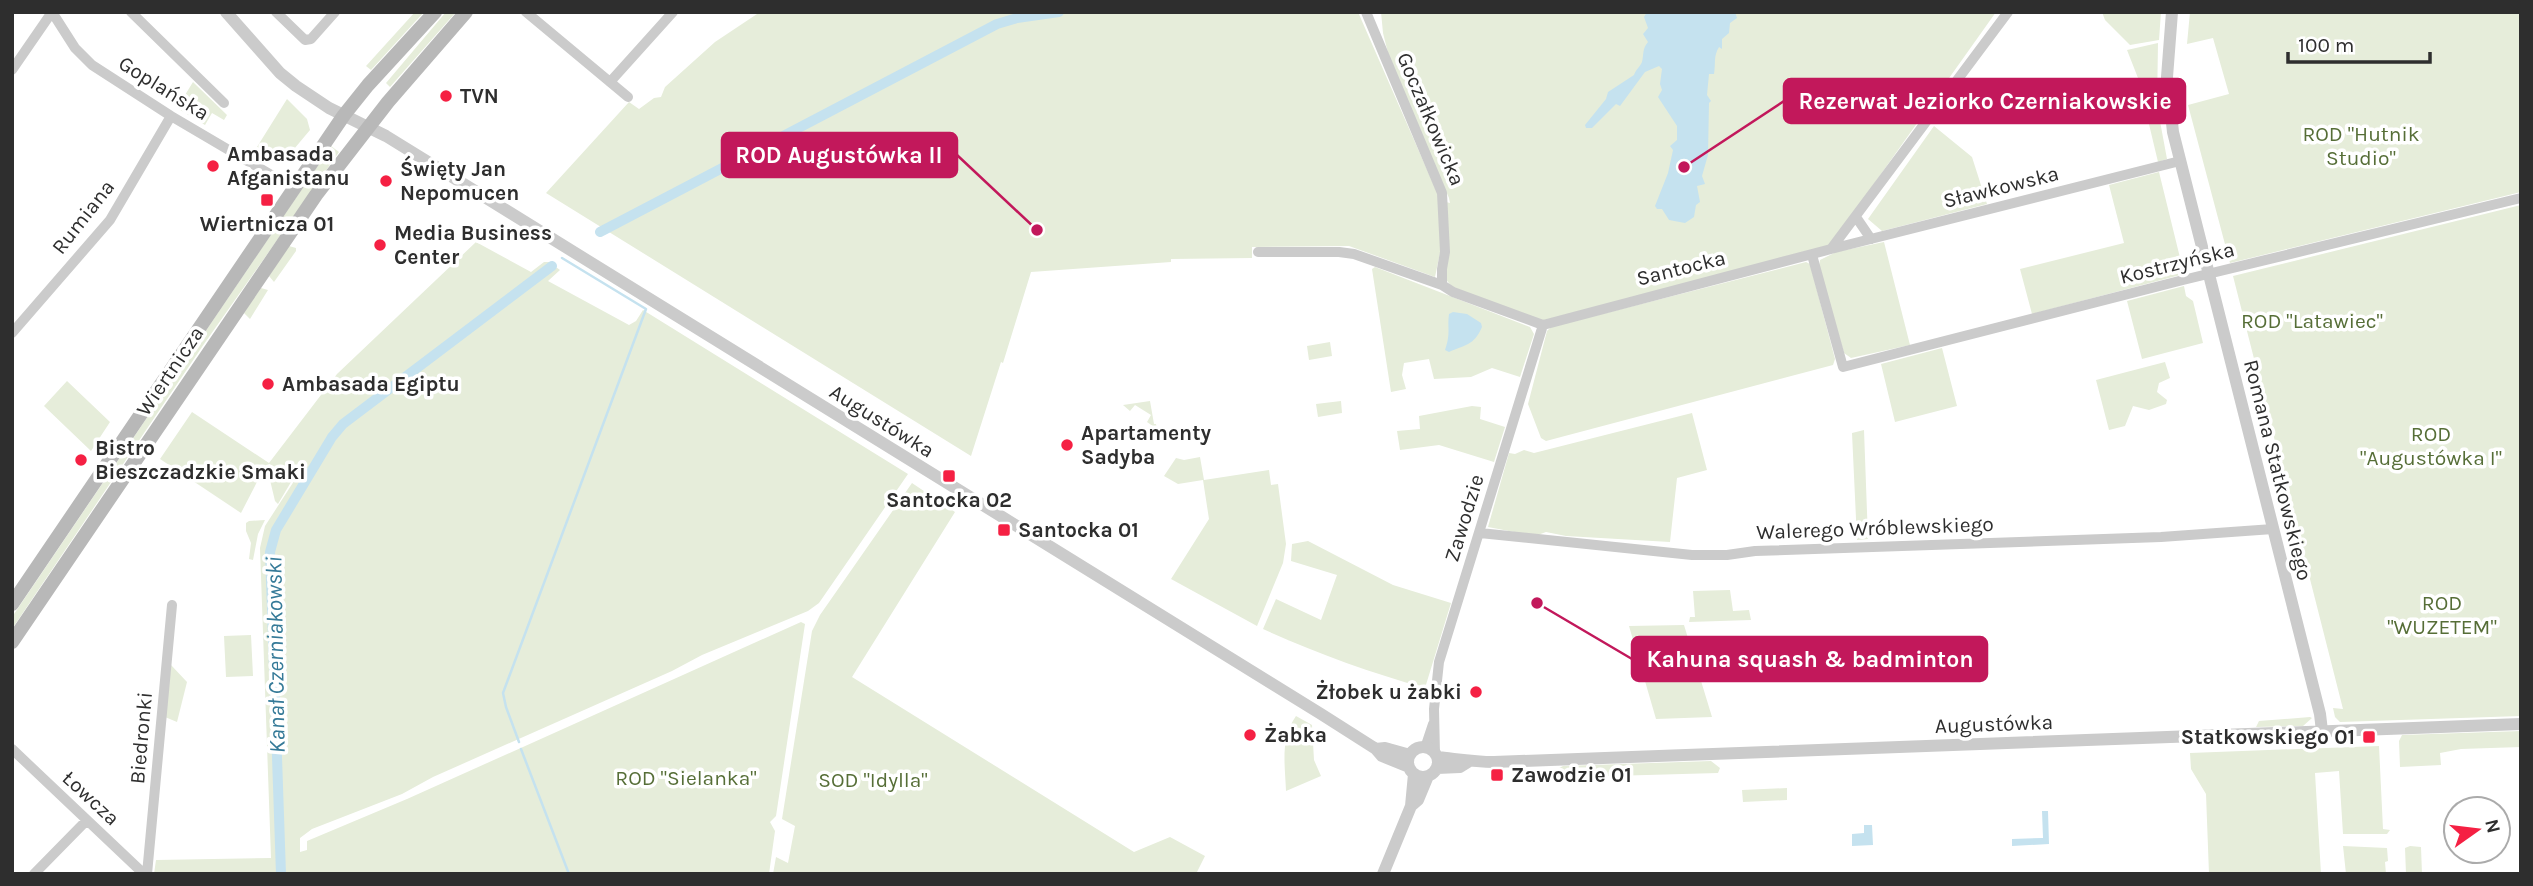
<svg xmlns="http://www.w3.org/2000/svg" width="2533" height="886" font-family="Karla,sans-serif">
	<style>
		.green { fill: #e6edda }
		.water { fill: #c5e2ef }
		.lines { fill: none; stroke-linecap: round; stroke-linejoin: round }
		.stream { stroke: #c5e2ef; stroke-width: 2.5 }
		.canal { stroke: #c5e2ef; stroke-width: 10 }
		.minor { stroke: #cbcbcb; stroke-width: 10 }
		.tertiary { stroke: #cbcbcb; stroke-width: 12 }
		.secondary { stroke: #b8b8b8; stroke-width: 14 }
		.poi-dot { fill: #f52043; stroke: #fff; stroke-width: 2.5 }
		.labels { text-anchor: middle; stroke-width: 7; stroke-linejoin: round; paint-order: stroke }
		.street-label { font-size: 21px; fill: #2e2e2e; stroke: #fff }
		.poi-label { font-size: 21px; font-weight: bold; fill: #2e2e2e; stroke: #fff; text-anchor: start }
		.park-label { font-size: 21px; fill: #566e37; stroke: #fff }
		.water-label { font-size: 23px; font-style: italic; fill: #357a98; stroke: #fff }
		.leader { fill: none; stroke: #c2185b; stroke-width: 2.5 }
		.callout-dot { fill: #c2185b; stroke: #fff; stroke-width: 2.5 }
		.callout { fill: #c2185b; stroke: #c2185b; stroke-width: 2.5 }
		.callout-label { font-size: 23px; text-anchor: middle; font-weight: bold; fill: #fff }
	</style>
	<rect width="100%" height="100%" fill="#fff"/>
	<path class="green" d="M415,12H424L371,70L366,66Z
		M446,12H456L390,87L386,83Z
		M760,12H1358L1439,197L1441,248L1435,277L1349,246L1252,247V258L1171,259V262L1031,272L1003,363L1001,362L971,456L546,193L629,102L639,109L654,98L661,97L665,87L715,42Z
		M1381,12H1996L1827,250L1542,324L1452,287L1444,277L1446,202L1450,203L1449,198L1391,65L1383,33Z
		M2102,12H2161L2159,40L2130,45L2105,20Z
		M2190,12H2521V192L2230,263L2188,105L2229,94L2213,38L2187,44Z
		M2158,43L2157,105L2167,159L2158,162L2138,78L2127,50Z
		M193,82L227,115L224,120L212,113L205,125L177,108Z
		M287,99L307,119L310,130L284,161L266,148L258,159L252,155Z
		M1934,126L1972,157L1987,204L1882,231L1868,219Z
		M331,146L339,152L204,344L12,629V617Z
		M2159,172L2184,274L2032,314L2020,269L2124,243L2109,185Z
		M2521,205V716L2340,722L2335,717L2333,708L2343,709L2233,276Z
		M476,242L531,272L544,262H549L560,270L548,281L629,325L636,321L643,310L908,474L819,603L808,611L702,655L672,671L433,777L402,794L312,829L300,838V852L307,850V841L407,799L801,622L805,624L776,816L770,822L775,831L769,874H154L156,860L271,858L260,548L265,526L296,478L294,477L278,504L275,501L270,480L275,477L288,478L290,475L269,464L258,480L241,513L160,459L192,412L269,463L337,374Z
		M1884,242L1910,345L1851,358L1844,353L1819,267L1820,260L1836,252Z
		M289,246L296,248V251L274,282L269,276Z
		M1806,262L1810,264L1835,359L1833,365L1546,441L1541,438L1528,404L1547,331L1551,327Z
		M1375,267L1530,327L1534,334L1520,377L1492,368L1471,377L1434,379L1429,359L1404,363L1402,375L1406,389L1391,392L1372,269Z
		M2184,286L2186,296L2193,301L2203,343L2142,359L2127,301Z
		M261,288L268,290L250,319L244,313Z
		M1330,342L1332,356L1309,360L1307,346Z
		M1942,348L1957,406L1895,422L1881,364Z
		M2165,362L2170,378L2159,383L2157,392L2167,400L2166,404L2149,410L2133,406L2125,426L2109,430L2096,380Z
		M67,381L110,422L91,451L44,406Z
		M1150,401L1154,424H1156L1157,429L1147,422L1151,415L1135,405L1130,411L1123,405Z
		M1341,401L1342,413L1318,417L1316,404Z
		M1472,406L1481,407L1480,419L1505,427L1494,462L1439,445L1400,450L1397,431L1420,429L1419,416Z
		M1692,413L1707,470L1677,478L1670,542L1566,536L1546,532L1535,536L1488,527L1509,453L1515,454L1524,450L1534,453Z
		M1864,430L1868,539L1857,540L1852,433Z
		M1200,457L1204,480L1269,470L1271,485L1278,484L1286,544L1283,563L1257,626L1171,579L1209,519L1203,480L1178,484L1164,476L1176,458L1184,460Z
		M912,483L955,512L852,677L1134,852L1170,837L1205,856L1196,874H773L776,857L788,863L795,826L782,819L812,631L820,615Z
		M265,520L258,534L253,560L249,559L251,543L246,531V523L249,521Z
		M1308,541L1393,585L1451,603L1425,688C1369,672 1316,653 1263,629L1276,599L1321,620L1337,575L1291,561L1292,544Z
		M1730,590L1733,611L1749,610L1751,620L1689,622L1690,617H1695L1693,591Z
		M1684,625L1712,717L1656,719L1629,626Z
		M251,635L253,676L226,677L224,636Z
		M171,665L187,682L177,722L165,717Z
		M1296,716L1312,725L1314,760L1321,776L1286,791C1285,764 1280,739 1296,716Z
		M2310,717L2312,718L2303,726L2256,727L2259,721Z
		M2521,731V747L2461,749L2440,753L2441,765L2400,767L2399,741L2402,735Z
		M2379,746L2383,829L2390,830L2387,834H2343L2339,771L2315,773L2321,874H2209L2206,794L2191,769L2190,753Z
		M1711,761L1720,768L1718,773L1540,778L1541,773L1551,772L1563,766Z
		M1787,788V800L1743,802L1742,790Z
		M2343,846L2387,848L2388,861L2385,862L2386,874H2346Z
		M2410,846L2421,847L2422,874H2406L2405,848Z"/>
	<path class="water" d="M1647,12H1735L1737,18L1730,23L1729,33L1722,39V49L1719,47C1713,57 1716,63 1714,74H1709L1707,95L1711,101L1709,103L1708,155L1702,176L1705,184L1697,186L1700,202L1696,205L1694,217L1685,223L1669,220L1662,209H1657L1655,206L1668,173L1673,150L1670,146L1677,140V126L1658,97L1662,90L1660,84L1662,69L1659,66L1645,72L1620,106L1616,104L1592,128H1586L1585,125L1606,99L1608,92L1634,75C1636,69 1640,67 1642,62C1644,54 1642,49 1648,42L1643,34L1648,28L1644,17Z
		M1453,312L1467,314L1481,323L1482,327C1474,346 1464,345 1449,352L1445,350C1451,332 1447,329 1449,314Z
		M2042,811H2048L2049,844L2012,846V839L2043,838Z
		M1864,825H1872L1873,845L1852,846V834L1864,833Z"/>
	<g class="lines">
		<path class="stream" d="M519,742L506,707L503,693L646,309L562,258
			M521,749L569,874"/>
		<path class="canal" d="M600,232L997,24L1017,18L1059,12
			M281,874L270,552L276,530L332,437L343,424L552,266"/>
		<path class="minor" d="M52,12L75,48L92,65L171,116L273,176
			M131,12L224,103
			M276,12L305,40L311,39L335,12
			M526,12L628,97
			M1366,12L1442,193L1445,252L1442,269V285
			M12,70L52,12
			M610,82L673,12
			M1856,217L1871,239
			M1831,249L2180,161
			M1258,252H1339L1354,254L1442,285L1453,292L1543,325L1831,249L2008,12
			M1812,255L1843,367L2183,280L2521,198
			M12,333L110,220L171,116
			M1480,533L1692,555H1727L1755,551L2161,537L2273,529
			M1425,748L1433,724
			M12,749L144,874
			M1435,754L1434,709L1439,662L1543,325
			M34,874L86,821
			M147,874L172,605"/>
		<path class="tertiary" d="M226,12L280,73L296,86L329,108L386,136L1321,714L1376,749L1382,756L1409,767
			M2172,12L2167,77L2173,132L2320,714L2322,731
			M1408 762a15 15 0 1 1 30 0a15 15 0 1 1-30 0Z
			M1376,749L1385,748L1410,755
			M1437,757C1457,759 1474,762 1494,762L2521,724
			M1437,768L1460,767L1468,762
			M1411,806L1414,774
			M1383,874L1411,806L1418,800L1428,776"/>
		<path class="secondary" d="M12,604L344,115L368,85L435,12
			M12,642L316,195L388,102L466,12"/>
	</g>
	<g class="poi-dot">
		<circle cx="446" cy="96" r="7"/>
		<circle cx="213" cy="166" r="7"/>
		<circle cx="386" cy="181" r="7"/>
		<rect x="260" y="193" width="14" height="14" rx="3.5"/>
		<circle cx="380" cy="245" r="7"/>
		<circle cx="268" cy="384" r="7"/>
		<circle cx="1067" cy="445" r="7"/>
		<circle cx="81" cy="460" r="7"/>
		<rect x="942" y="469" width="14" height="14" rx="3.5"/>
		<rect x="997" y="523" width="14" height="14" rx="3.5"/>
		<circle cx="1476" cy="692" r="7"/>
		<circle cx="1250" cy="735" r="7"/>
		<rect x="2362" y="730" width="14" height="14" rx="3.5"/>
		<rect x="1490" y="768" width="14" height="14" rx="3.5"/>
	</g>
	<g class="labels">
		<g class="street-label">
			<text transform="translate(164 88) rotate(32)" y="7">Goplańska</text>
			<text transform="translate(1431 119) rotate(67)" y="7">Goczałkowicka</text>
			<text transform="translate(2001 187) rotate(-14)" y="7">Sławkowska</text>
			<text transform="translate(83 217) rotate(-52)" y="7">Rumiana</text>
			<text transform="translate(2177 263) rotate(-14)" y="7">Kostrzyńska</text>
			<text transform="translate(1681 268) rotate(-14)" y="7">Santocka</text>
			<text transform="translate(170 371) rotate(-56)" y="7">Wiertnicza</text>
			<text transform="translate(882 421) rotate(32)" y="7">Augustówka</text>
			<text transform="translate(2278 470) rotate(76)" y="7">Romana Statkowskiego</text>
			<text transform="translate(1464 518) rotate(-73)" y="7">Zawodzie</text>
			<text transform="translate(1875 528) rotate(-2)" y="7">Walerego Wróblewskiego</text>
			<text transform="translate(1994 724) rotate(-2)" y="7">Augustówka</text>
			<text transform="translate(141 738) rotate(-85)" y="7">Biedronki</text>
			<text transform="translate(91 798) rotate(43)" y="7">Łowcza</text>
		</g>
		<g class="poi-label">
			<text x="460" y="103">TVN</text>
			<text x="227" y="161">Ambasada<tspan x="227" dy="24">Afganistanu</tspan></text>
			<text x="400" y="176">Święty Jan<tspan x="400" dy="24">Nepomucen</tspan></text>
			<text x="267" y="231" text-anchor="middle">Wiertnicza 01</text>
			<text x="394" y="240">Media Business<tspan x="394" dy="24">Center</tspan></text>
			<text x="282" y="391">Ambasada Egiptu</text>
			<text x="1081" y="440">Apartamenty<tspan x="1081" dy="24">Sadyba</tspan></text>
			<text x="95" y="455">Bistro<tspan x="95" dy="24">Bieszczadzkie Smaki</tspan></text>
			<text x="949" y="507" text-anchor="middle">Santocka 02</text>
			<text x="1018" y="537">Santocka 01</text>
			<text x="1462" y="699" text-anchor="end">Żłobek u żabki</text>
			<text x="1264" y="742">Żabka</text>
			<text x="2355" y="744" text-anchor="end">Statkowskiego 01</text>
			<text x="1511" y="782">Zawodzie 01</text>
		</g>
		<g class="park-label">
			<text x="2361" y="141">ROD "Hutnik<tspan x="2361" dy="24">Studio"</tspan></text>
			<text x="2312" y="328">ROD "Latawiec"</text>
			<text x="2431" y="441">ROD<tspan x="2431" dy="24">"Augustówka I"</tspan></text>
			<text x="2442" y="610">ROD<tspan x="2442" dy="24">"WUZETEM"</tspan></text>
			<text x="686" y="785">ROD "Sielanka"</text>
			<text x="873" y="787">SOD "Idylla"</text>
		</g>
		<g class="water-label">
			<text transform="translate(275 655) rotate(-91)" y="8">Kanał Czerniakowski</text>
		</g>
	</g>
	<path class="leader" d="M1684 167L1784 101M1037 230L957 155M1537 603L1632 659"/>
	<g class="callout-dot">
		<circle cx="1684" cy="167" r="7"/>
		<circle cx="1037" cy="230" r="7"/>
		<circle cx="1537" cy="603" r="7"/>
	</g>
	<g class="callout">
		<rect x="1784" y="79" width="401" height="44" rx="7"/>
		<rect x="722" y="133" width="235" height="44" rx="7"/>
		<rect x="1632" y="637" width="355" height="44" rx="7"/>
	</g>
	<g class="callout-label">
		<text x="1985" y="109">Rezerwat Jeziorko Czerniakowskie</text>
		<text x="839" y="163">ROD Augustówka II</text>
		<text x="1810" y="667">Kahuna squash &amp; badminton</text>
	</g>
	<rect width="2533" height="886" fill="none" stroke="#2e2e2e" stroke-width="28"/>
	<g transform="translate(2477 830) rotate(76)"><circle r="33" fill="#ffffff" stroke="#ababab" stroke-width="2"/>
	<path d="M0-5L12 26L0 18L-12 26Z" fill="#f52043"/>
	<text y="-10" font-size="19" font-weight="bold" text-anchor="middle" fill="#2e2e2e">N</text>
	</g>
	<path d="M2288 52v10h142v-10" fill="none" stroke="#2e2e2e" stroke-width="3.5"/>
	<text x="2298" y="52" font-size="21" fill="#2e2e2e" stroke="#ffffff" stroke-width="5" paint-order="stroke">100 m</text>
</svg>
